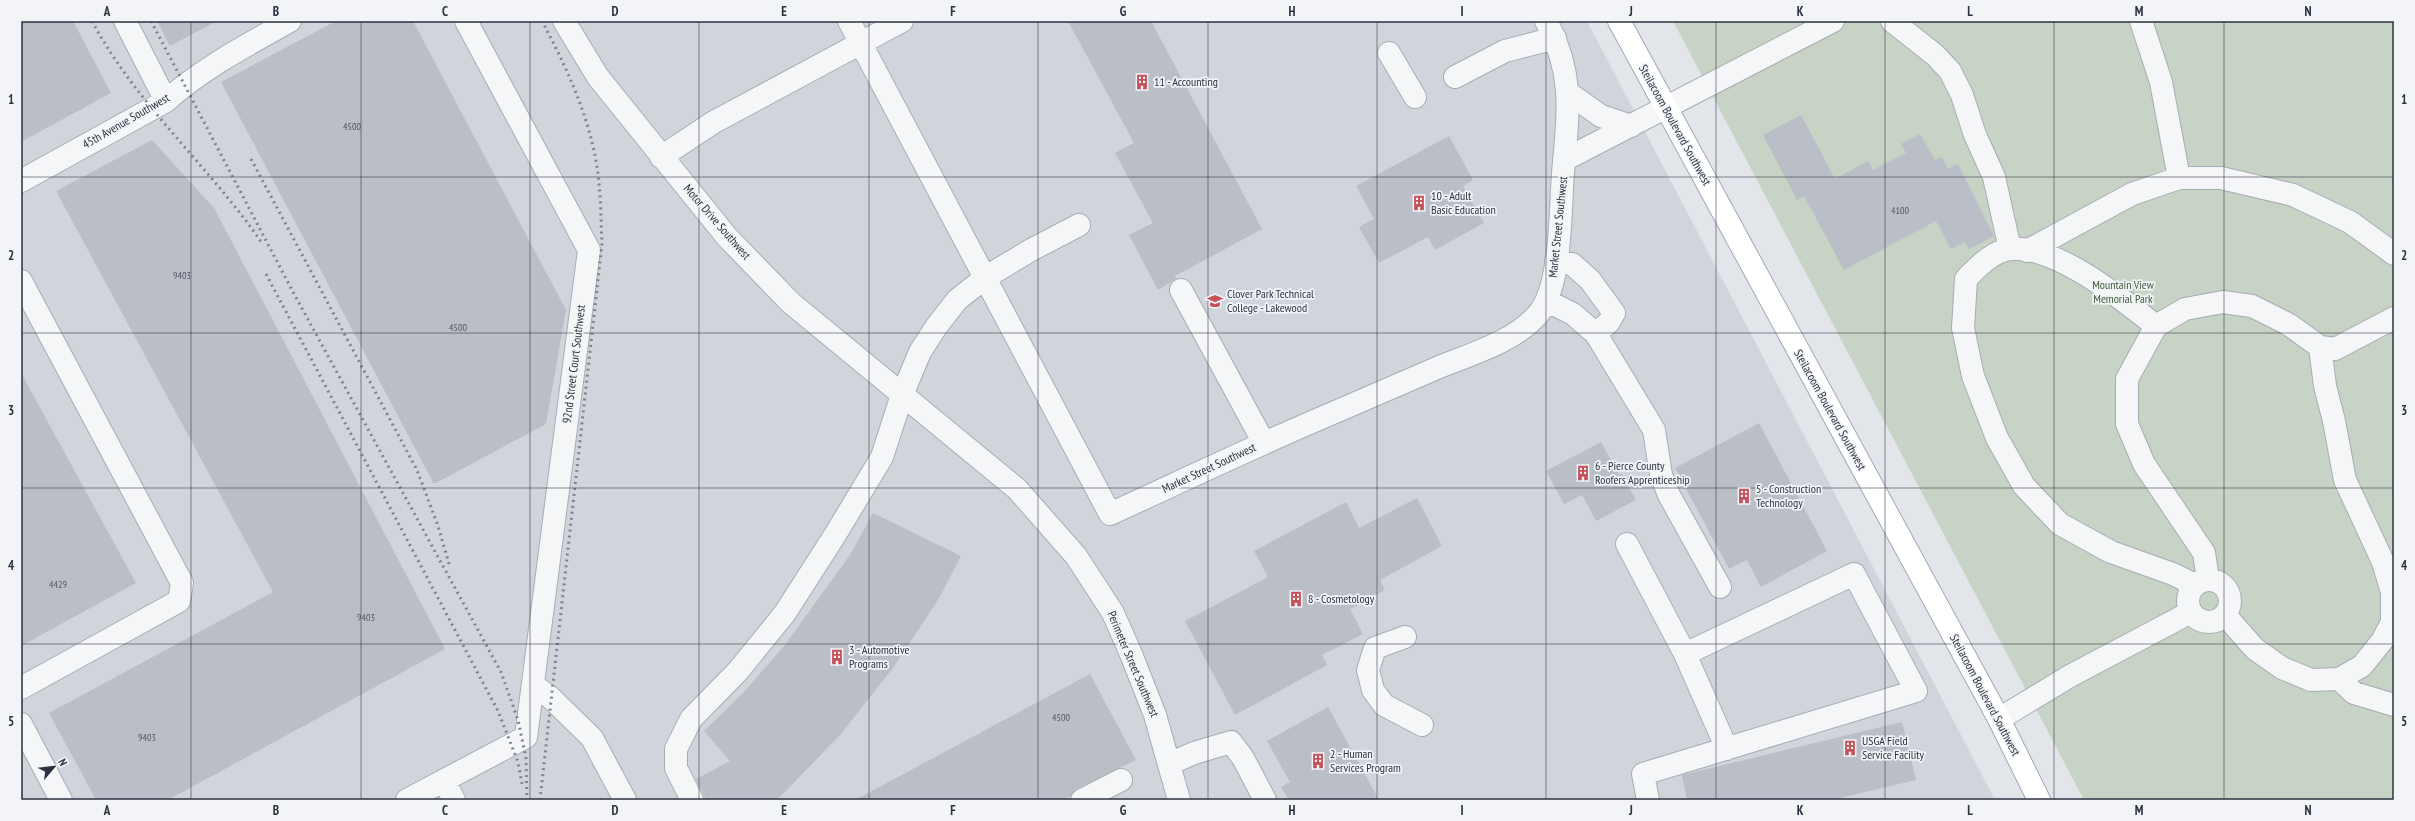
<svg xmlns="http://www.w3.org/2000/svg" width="2415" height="821" font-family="'PT Sans Narrow',sans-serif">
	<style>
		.built { fill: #d1d4db }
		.green { fill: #c7d3c4 }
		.building { fill: #babec6 }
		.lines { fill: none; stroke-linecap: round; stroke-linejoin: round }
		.minor-casing { stroke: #a7acb4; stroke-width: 24 }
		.major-casing { stroke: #a2a8b4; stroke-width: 24 }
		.minor { stroke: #f5f6f8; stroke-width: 22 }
		.major { stroke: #fff; stroke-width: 22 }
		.rail { stroke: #7d8392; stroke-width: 3; stroke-dasharray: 2 4; stroke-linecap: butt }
		.grid { fill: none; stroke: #2b3240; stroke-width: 1; stroke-opacity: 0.55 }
		.labels { text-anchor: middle; stroke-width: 3.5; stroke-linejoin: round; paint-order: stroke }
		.number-label { font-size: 10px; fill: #4f5562 }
		.poi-label { font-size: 12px; fill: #2b3240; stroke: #f2f4f7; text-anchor: start }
		.street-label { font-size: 12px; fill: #2b3240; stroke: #f2f4f7 }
		.park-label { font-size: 12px; fill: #3e5b3a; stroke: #f2f4f7 }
		.neatline { fill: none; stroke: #2b3240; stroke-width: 1.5 }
		.grid-label { font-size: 13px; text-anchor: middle; font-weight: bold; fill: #2b3240 }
	</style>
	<rect width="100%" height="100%" fill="#e2e5ea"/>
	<path class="built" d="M21,21H1587L1995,800H21Z"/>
	<path class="green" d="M1673,21H2394V800H2084Z"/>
	<path class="building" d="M21,21H73L111,93L21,142Z
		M157,21H217L170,46Z
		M336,21H413L566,310L546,424L434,484L221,82Z
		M1068,21H1151L1262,229L1175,276L1176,279L1158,290L1129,235L1153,223L1115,153L1134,143Z
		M1801,115L1835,179L1868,161L1873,170L1906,153L1901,144L1920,134L1935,160L1942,157L1948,169L1958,164L1994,236L1969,249L1965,242L1951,249L1936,221L1844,270L1804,196L1797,200L1763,135Z
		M1449,136L1473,180L1463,186L1484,223L1435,250L1428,237L1379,263L1359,227L1374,219L1356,186Z
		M152,140L214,208L445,649L168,800H96L49,713L273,592L56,191Z
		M21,373L136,583L21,646Z
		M1759,423L1827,551L1761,587L1747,560L1729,569L1675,468Z
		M1601,442L1619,475L1622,474L1636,500L1596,521L1582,495L1564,504L1546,471Z
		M1417,498L1442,546L1380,580L1385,590L1350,609L1363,634L1322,655L1327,665L1235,715L1185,621L1268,577L1254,551L1346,502L1359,528Z
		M873,513L961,556L938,600L893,668L840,735L777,800H706L696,779L730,761L704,731L743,693L784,646L850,555Z
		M1090,674L1136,760L1076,789L1071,796L1062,800H855Z
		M1328,707L1379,800H1289L1281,787L1290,782L1267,741Z
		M1902,722L1916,780L1832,800H1687L1682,775Z"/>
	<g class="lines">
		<defs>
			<path id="minor" d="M125,21L166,101
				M564,21L598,77L727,237L791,303L1017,489L1076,556L1113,613L1131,654L1155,715L1179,800
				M849,21L1110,514C1182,481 1253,447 1326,416C1363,400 1400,384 1437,368C1471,354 1515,342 1539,313C1562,284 1560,210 1563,173C1568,114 1575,75 1546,21
				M1892,21L1935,55L1950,71L1962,95L1975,135L1994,177L2010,249
				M2141,21L2161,82L2179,178
				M1389,53L1415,97
				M1455,77L1505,51L1555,38
				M1567,92L1601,116L1631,126
				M661,157L714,122L902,21
				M1564,160L1833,21
				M21,181L166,101C203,68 247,45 290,21
				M2027,251L2132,194L2179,178H2221L2293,195L2350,222L2394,254
				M1556,261L1572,264L1590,280L1614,313L1609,322L1596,334
				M21,281L182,583L179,601L21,688
				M1181,290L1264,443
				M1547,301L1573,314L1596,334L1654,430L1661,475L1669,495L1720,587
				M2156,326C2122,299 2056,245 2011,249C1992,251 1978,267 1966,279L1963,328L1973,376L1997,438L2024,486L2060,524L2111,552L2173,574L2195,585
				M1627,544L1685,654L1854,574L1916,691L1643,774L1648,800
				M2208,579L2204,553L2144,464L2127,424V379L2156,326L2185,309L2223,302L2252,306L2288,324L2320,347L2335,349L2394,318
				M2188 601a21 21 0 1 1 42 0a21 21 0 1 1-42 0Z
				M2225,615L2255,649L2282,668L2311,680L2339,679L2362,666L2382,641L2392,622V592L2383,562L2345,480L2334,421L2325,386L2320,347
				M1405,637L1375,648L1368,670L1373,690L1384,705L1422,725
				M1685,654L1727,749
				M2339,679L2354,693L2394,705
				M533,685L551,698L592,738L625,800
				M1999,719L2070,676L2191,612
				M21,724L61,800
				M1169,764L1194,753L1231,742L1243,758L1265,800
				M444,780L454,800
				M407,800L526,737L589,250L466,21
				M692,800L676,768V749L691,719L738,671L785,613L835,535L882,457L902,395L920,352L936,327L957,300L986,277L1031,250L1079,225
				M1082,800L1121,780"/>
			<path id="major" d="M1619,21L1999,719L2039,800"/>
		</defs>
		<use href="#minor" class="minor-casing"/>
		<use href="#major" class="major-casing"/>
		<use href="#minor" class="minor"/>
		<use href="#major" class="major"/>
		<path class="rail" d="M92,21C136,104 209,166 262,243
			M151,21L293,292L501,672L518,720L526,758L527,800
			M251,159L417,470L438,526L450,567
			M266,274L498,711L518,762L522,784
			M540,800L602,244C601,224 601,203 599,183C594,126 568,70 542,21"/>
	</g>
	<path class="grid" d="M191,21V800M361,21V800M530,21V800M699,21V800M869,21V800M1038,21V800M1208,21V800M1377,21V800M1546,21V800M1716,21V800M1885,21V800M2054,21V800M2224,21V800M21,177H2394M21,333H2394M21,488H2394M21,644H2394"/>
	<defs>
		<symbol id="building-bare" viewBox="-9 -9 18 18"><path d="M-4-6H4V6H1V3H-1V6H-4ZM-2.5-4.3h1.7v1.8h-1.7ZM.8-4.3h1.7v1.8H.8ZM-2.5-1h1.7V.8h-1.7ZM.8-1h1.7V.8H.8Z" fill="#c5515b" stroke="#f2f4f7" stroke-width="2.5" paint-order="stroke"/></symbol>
		<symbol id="university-bare" viewBox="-9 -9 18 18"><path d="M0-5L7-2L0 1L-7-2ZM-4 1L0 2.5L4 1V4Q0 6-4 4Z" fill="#c5515b" stroke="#f2f4f7" stroke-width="2.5" paint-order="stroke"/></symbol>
	</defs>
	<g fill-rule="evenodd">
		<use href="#building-bare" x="1131" y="71" width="22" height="22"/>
		<use href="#building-bare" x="1408" y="192" width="22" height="22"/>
		<use href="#university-bare" x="1204" y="290" width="22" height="22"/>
		<use href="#building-bare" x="1572" y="462" width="22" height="22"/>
		<use href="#building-bare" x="1733" y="485" width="22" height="22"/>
		<use href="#building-bare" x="1285" y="588" width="22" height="22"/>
		<use href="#building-bare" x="826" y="646" width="22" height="22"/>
		<use href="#building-bare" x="1839" y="737" width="22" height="22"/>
		<use href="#building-bare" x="1307" y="750" width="22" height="22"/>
	</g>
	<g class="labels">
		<g class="number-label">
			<text x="352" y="130">4500</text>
			<text x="1900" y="214">4100</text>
			<text x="182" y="279">9403</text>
			<text x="458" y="331">4500</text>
			<text x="58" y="588">4429</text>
			<text x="366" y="621">9403</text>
			<text x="1061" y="721">4500</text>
			<text x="147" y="741">9403</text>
		</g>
		<g class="poi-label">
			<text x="1154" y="86">11 - Accounting</text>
			<text x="1431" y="200">10 - Adult<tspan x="1431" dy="14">Basic Education</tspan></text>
			<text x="1227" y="298">Clover Park Technical<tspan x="1227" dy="14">College - Lakewood</tspan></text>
			<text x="1595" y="470">6 - Pierce County<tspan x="1595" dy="14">Roofers Apprenticeship</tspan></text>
			<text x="1756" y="493">5 - Construction<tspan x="1756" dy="14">Technology</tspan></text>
			<text x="1308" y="603">8 - Cosmetology</text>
			<text x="849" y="654">3 - Automotive<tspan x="849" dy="14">Programs</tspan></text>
			<text x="1862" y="745">USGA Field<tspan x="1862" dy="14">Service Facility</tspan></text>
			<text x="1330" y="758">2 - Human<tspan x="1330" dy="14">Services Program</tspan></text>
		</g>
		<g class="street-label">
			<text transform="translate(126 121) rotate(-30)" y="4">45th Avenue Southwest</text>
			<text transform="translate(1675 125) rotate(61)" y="4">Steilacoom Boulevard Southwest</text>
			<text transform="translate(717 222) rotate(49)" y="4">Motor Drive Southwest</text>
			<text transform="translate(1558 227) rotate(-84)" y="4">Market Street Southwest</text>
			<text transform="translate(574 364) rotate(-83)" y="4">92nd Street Court Southwest</text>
			<text transform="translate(1830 410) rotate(61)" y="4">Steilacoom Boulevard Southwest</text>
			<text transform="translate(1209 468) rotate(-25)" y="4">Market Street Southwest</text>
			<text transform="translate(1133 664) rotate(67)" y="4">Perimeter Street Southwest</text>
			<text transform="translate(1985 695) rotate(62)" y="4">Steilacoom Boulevard Southwest</text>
		</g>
		<g class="park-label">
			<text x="2123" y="289">Mountain View<tspan x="2123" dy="14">Memorial Park</tspan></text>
		</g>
	</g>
	<rect width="2415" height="821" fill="none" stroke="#f2f4f7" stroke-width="44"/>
	<g transform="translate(54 767) rotate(62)" stroke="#f2f4f7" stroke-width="3" paint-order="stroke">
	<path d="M0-3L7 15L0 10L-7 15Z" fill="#2b3240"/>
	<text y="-6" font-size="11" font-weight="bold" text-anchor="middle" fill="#2b3240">N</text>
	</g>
	<rect x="22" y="22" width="2371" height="777" class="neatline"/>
	<g class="grid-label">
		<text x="107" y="16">A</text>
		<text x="276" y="16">B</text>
		<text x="445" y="16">C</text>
		<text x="615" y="16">D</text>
		<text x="784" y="16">E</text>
		<text x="953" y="16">F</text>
		<text x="1123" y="16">G</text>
		<text x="1292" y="16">H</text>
		<text x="1462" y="16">I</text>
		<text x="1631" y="16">J</text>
		<text x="1800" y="16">K</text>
		<text x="1970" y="16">L</text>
		<text x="2139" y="16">M</text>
		<text x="2308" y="16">N</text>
		<text x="11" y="104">1</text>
		<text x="2404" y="104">1</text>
		<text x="11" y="260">2</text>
		<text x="2404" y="260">2</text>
		<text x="11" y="415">3</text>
		<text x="2404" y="415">3</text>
		<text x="11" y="570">4</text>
		<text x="2404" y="570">4</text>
		<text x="11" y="726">5</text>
		<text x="2404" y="726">5</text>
		<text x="107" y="815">A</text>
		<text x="276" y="815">B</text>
		<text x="445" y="815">C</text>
		<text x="615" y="815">D</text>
		<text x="784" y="815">E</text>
		<text x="953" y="815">F</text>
		<text x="1123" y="815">G</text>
		<text x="1292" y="815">H</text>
		<text x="1462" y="815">I</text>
		<text x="1631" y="815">J</text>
		<text x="1800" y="815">K</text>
		<text x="1970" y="815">L</text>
		<text x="2139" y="815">M</text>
		<text x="2308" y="815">N</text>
	</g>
</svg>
